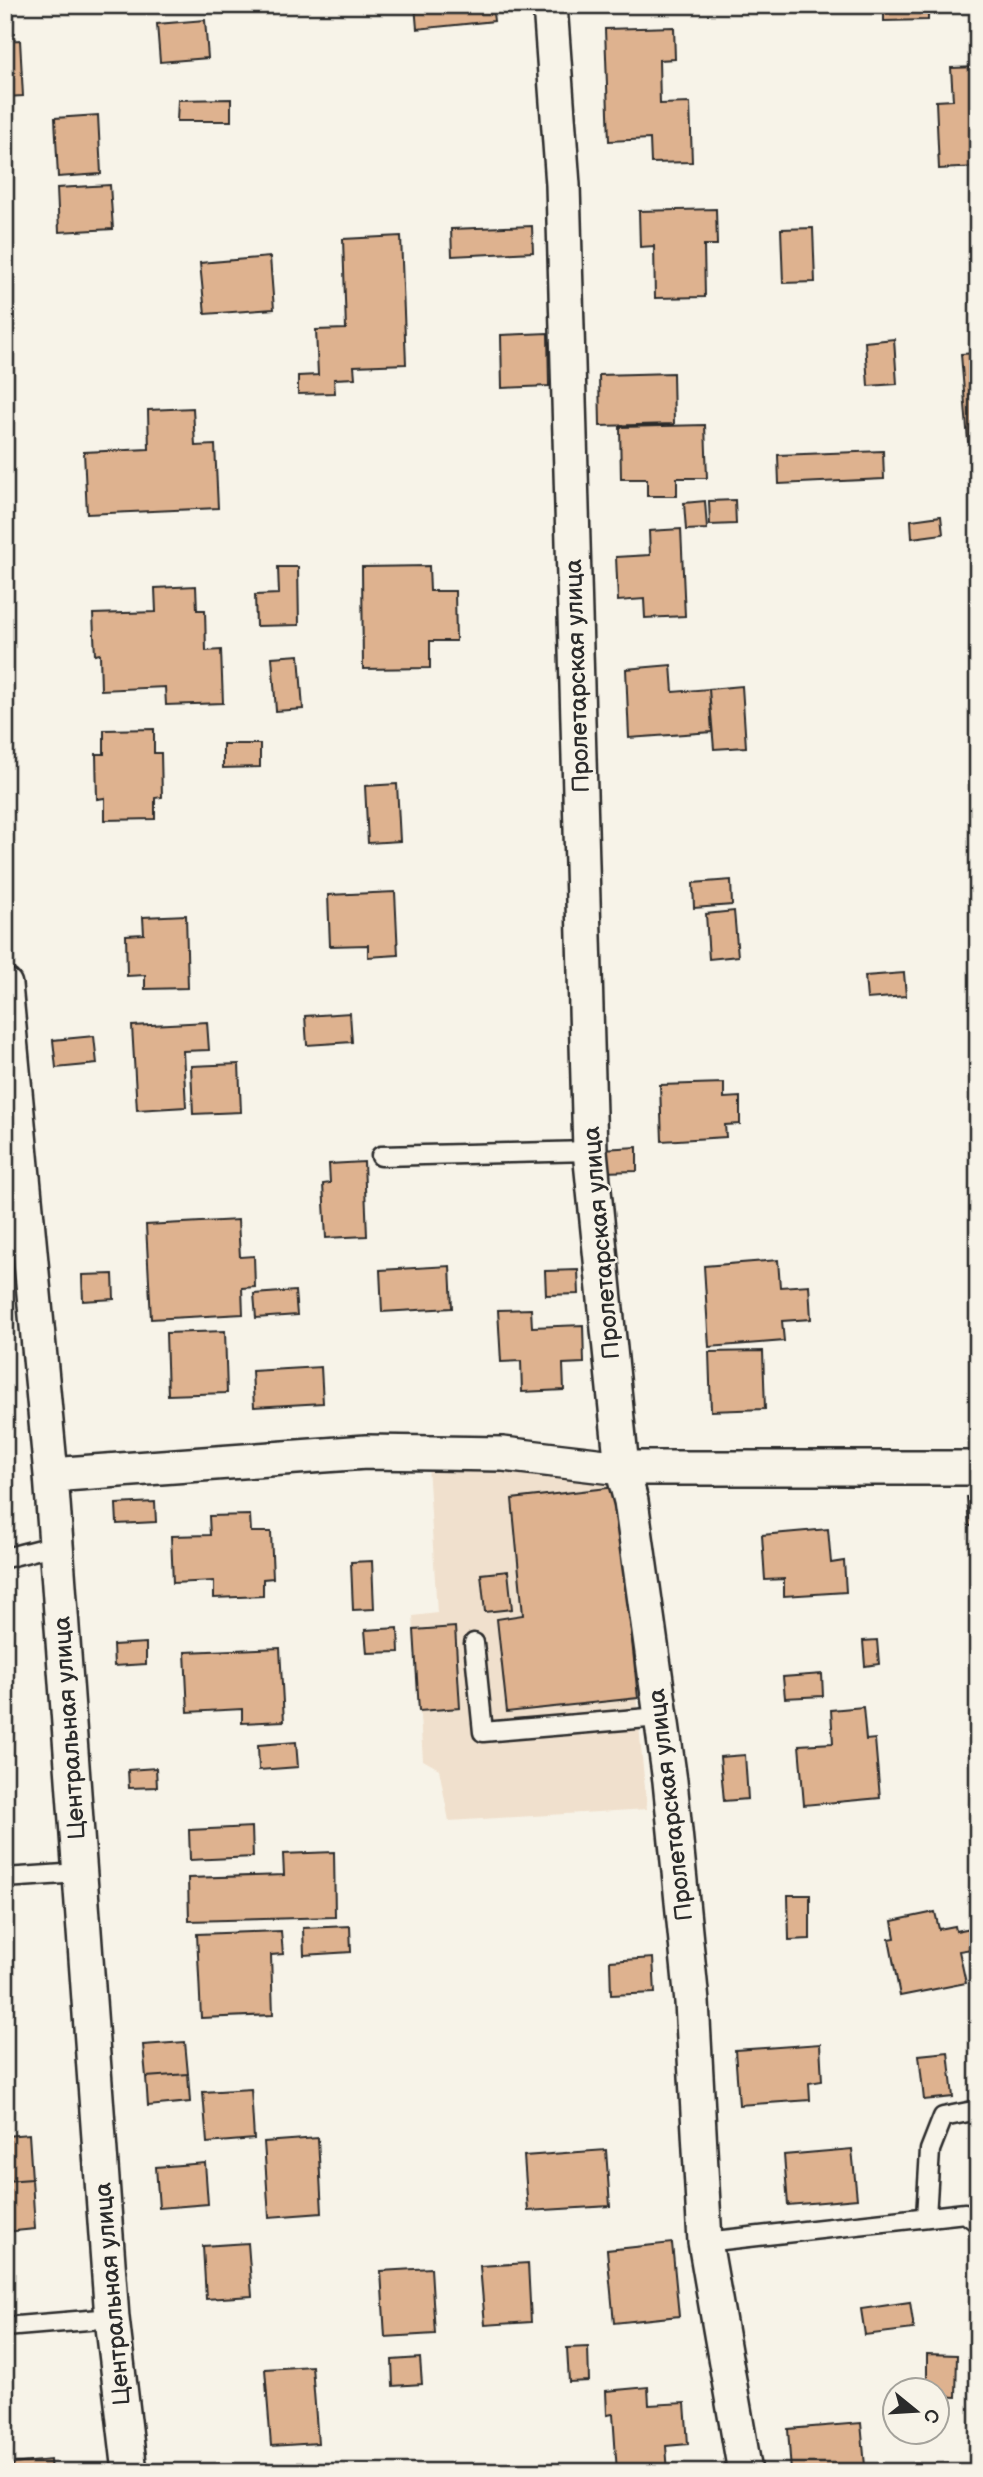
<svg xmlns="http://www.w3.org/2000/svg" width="983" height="2477" font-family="'Balsamiq Sans',sans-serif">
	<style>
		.built { fill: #f0e0cd }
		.building { fill: #deb28f; stroke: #2b2b2b; stroke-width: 2 }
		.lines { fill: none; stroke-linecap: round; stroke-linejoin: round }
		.lane-casing { stroke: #2b2b2b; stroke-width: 23 }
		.street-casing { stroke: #2b2b2b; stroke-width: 38 }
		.lane { stroke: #f7f3e8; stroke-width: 18 }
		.street { stroke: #f7f3e8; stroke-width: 33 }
		.labels { text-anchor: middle; stroke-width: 5; stroke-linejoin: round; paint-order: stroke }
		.street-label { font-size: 24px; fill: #2b2b2b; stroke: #f7f3e8 }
	</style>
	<rect width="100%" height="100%" fill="#f7f3e8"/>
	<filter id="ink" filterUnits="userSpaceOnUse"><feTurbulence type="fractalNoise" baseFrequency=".0143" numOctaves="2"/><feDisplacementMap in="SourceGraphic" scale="14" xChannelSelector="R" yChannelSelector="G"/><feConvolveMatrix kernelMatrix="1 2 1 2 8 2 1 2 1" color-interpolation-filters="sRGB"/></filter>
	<g filter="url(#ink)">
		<path class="built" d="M428,1465L540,1469L595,1479L616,1487L647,1809L449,1821L439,1769L423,1760L413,1616L437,1613Z"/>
		<path class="building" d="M415,5H492L494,21L417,29Z
			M884,5H928V20L884,21Z
			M205,20L208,58L160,62L157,24Z
			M674,27L675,59L659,60L660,104L690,103L692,162L651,163L650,139L609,141L605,29Z
			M20,40L23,96L5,97V41Z
			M978,67V167L939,169L936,101L953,100L951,68Z
			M231,99V121H177L178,100Z
			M98,115L101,174L58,177L55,118Z
			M110,185L113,229L59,232L57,188Z
			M716,209L717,245H704L705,297L655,298L654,246L640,247L639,211Z
			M978,225V292L969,226Z
			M532,226L533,252L452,256L451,229Z
			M813,228L815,282L783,283L781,229Z
			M401,236L406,364L354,366L355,378L334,379L335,393L298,394V376L318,375L316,330L346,329L343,239Z
			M270,257L274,309L205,314L200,263Z
			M548,333L549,386L502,388L501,335Z
			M894,339L897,384L868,386L865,342Z
			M978,353V441L968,442L961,354Z
			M673,373L674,424L600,426L599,375Z
			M193,408L195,446L215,445L218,508L87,514L84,452L149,449L148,410Z
			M705,425L707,478H677V496H647V479H621L620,427Z
			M883,451L884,479L779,484L778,455Z
			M735,500L736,524L710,525L709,501Z
			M705,501L707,529L686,530L684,503Z
			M941,516L943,534L912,538L911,520Z
			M681,529L685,616L645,618L644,599L618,601L616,557L650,555L649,531Z
			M429,566L430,591H455L456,641H430V668L363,669L362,567Z
			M278,567H298L299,625L256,626L255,595L279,594Z
			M196,586L197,610H205L206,651L221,650L223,703L166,705L165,687L101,690L100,654L95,655L93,614L156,612L155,588Z
			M299,655L303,709L276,711L272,657Z
			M671,665L673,692L709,689L712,732L629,738L626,669Z
			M742,686L746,747L714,749L709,689Z
			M154,729V753H161L162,797L155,798V819L105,820V798L97,799L96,754H104V730Z
			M223,744H260V767L223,768Z
			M397,784L400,841L368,843L365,786Z
			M731,880L732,905L694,908L693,883Z
			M395,892L398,955L368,957V945L330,946L328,895Z
			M734,911L738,956L709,959L706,914Z
			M186,915L188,988L145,989V975L127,976L126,935L144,934L143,917Z
			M904,973L906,996L867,999L865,976Z
			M350,1013L352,1042L307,1045L305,1016Z
			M207,1022L209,1050L183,1051L186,1107L137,1110L132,1026Z
			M94,1036L97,1064L56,1068L53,1040Z
			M239,1064L241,1112L193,1114L191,1066Z
			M724,1083V1098L740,1097V1124L725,1125L726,1137L662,1141L660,1085Z
			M637,1147V1171L603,1172L602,1149Z
			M364,1162L367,1236L326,1238L323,1184L330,1183L329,1164Z
			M238,1220L240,1257L254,1256L255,1287L242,1288L243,1314L151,1319L146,1225Z
			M778,1260L780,1287L809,1285L811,1319L782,1321L784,1341L709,1347L704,1266Z
			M450,1266L452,1308L382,1312L380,1270Z
			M578,1270L579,1294L546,1295L545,1271Z
			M113,1274L114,1299L83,1301L82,1275Z
			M295,1291L297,1315L256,1318L254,1294Z
			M531,1309L532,1327L583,1325L584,1363L563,1364L564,1390L522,1392L521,1361L501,1362L498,1310Z
			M225,1331L227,1393L168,1395L166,1333Z
			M763,1351L765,1409L711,1411L709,1352Z
			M321,1367L323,1403L254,1407L252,1371Z
			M616,1487L638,1698L507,1712L497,1619L523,1615L512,1499Z
			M978,1496V1526H969L967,1497Z
			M155,1502L156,1522L117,1524L116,1504Z
			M250,1515L251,1532H271L273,1578L263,1579V1596L214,1598V1581L173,1583L171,1536L210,1535L209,1516Z
			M828,1529L831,1563L844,1561L846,1592L784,1596V1579L765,1580L762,1535Z
			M372,1561L374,1609L353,1610L351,1562Z
			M508,1571L512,1609L485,1612L481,1574Z
			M455,1627L460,1708L419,1711L414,1630Z
			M398,1628L399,1652L367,1653L365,1630Z
			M877,1640L879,1664L865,1666L863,1641Z
			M146,1643V1664L114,1666L113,1645Z
			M280,1648L284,1721L242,1723V1709L188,1712L185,1652Z
			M822,1674L823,1696L785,1698L783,1677Z
			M863,1707L866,1740L875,1739L880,1798L804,1805L799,1745L833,1743L831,1710Z
			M296,1742L298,1767L259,1770L258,1745Z
			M745,1755L748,1799L724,1801L720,1757Z
			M156,1768L157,1787L129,1788L128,1770Z
			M252,1827L253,1857L190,1860L189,1830Z
			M334,1852L335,1917L189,1921L188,1878L284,1875L283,1854Z
			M5,1890H7L9,1922H5Z
			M788,1895H810V1939L789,1940Z
			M935,1912L939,1929L955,1926L956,1931L976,1927L978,1948L959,1951L966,1983L900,1996L889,1939L895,1938L892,1921Z
			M350,1926L351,1952L304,1955L303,1928Z
			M281,1931L283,1954L271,1955L273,2015L201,2018L197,1934Z
			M653,1958L655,1993L611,1995L610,1961Z
			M185,2042L188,2074L146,2077L143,2045Z
			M820,2044L822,2081L809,2083L810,2100L739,2105L735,2050Z
			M948,2052L953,2097L924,2100L919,2055Z
			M188,2074L190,2102L148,2106L146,2077Z
			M251,2089L254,2139L207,2143L203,2092Z
			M29,2134L32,2179L5,2181V2136Z
			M318,2138L322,2213L269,2217L264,2142Z
			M852,2149L857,2199L788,2205L784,2155Z
			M606,2150L610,2206L528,2211L524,2156Z
			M205,2163L208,2204L159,2208L156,2167Z
			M32,2179L35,2229L5,2232V2181Z
			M248,2243L252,2296L206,2299L203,2246Z
			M672,2243L679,2316L614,2323L607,2250Z
			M528,2263L531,2322L485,2325L480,2266Z
			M431,2268L435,2334L385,2337L381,2271Z
			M910,2302L914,2329L865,2335L861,2309Z
			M588,2347L589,2381L569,2382L567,2348Z
			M927,2354L957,2355L956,2397L937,2396V2390H927Z
			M420,2358L422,2384L393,2386L392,2360Z
			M312,2366L318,2443L271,2446L265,2369Z
			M648,2387L649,2405L685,2403L688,2444L666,2446L668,2472H617L613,2414L607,2415L606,2391Z
			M861,2423L865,2466L791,2472L788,2429Z
			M50,2460L51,2472H14L13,2464Z
			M574,2465V2472H553V2466Z"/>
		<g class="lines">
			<defs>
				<path id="lane" d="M381,1156L590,1151
					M5,1558L56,1545
					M474,1643L483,1732L660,1717
					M5,1878L79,1873
					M926,2217L930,2150L943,2117L978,2110
					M705,2242L965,2213L978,2223
					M5,2327L112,2318"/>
				<path id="street" d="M550,5L563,185L590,1151L622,1468L631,1501L670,1781L692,2002L705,2242L745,2472
					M5,985L51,1475L112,2318L130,2472
					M51,1475L366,1452L503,1454L622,1468H978"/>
			</defs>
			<use href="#lane" class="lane-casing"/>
			<use href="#street" class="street-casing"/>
			<use href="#lane" class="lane"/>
			<use href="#street" class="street"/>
		</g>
	</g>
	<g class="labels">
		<g class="street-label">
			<text transform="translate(577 676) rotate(-92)" y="8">Пролетарская улица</text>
			<text transform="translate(601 1243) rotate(-95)" y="8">Пролетарская улица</text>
			<text transform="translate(69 1728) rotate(-94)" y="8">Центральная улица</text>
			<text transform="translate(670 1805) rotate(-97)" y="8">Пролетарская улица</text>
			<text transform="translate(112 2294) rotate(-95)" y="8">Центральная улица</text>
		</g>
	</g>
	<rect width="983" height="2477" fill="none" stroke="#f7f3e8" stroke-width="28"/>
	<rect x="14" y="14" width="955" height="2449" fill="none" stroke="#2b2b2b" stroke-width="2.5" filter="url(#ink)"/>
	<g transform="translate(916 2411) rotate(108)"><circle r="33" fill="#f7f3e8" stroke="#a5a39c" stroke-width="2"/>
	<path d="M0-5L12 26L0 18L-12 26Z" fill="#2b2b2b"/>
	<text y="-10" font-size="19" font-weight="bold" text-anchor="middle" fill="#2b2b2b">С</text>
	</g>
</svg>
